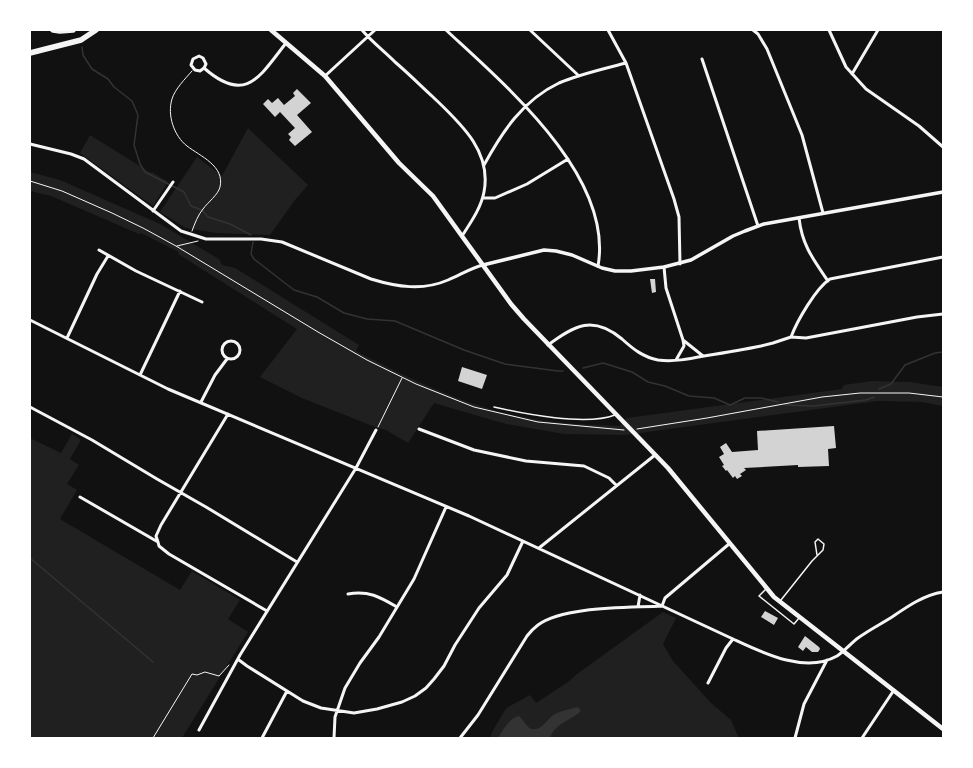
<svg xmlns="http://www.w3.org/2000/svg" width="973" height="768" font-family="'PT Sans',sans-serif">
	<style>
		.green { fill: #202020 }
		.water { fill: #333 }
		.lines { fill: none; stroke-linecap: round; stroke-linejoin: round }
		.stream { stroke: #333; stroke-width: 1.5 }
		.building { fill: #d3d3d3 }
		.path { stroke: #f5f5f5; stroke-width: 1 }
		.service { stroke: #f5f5f5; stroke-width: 1.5 }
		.minor { stroke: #f5f5f5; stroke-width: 3 }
		.tertiary { stroke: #f5f5f5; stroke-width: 3.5 }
		.primary { stroke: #f5f5f5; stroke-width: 4.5 }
		.motorway { stroke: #f5f5f5; stroke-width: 5.5 }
	</style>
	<rect width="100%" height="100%" fill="#111"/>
	<path class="green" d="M248,128L308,185L295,200L270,235L216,233L186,228L160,212L197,157L222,176Z
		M90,135L151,173L152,172L168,182L153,206L80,153Z
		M30,172L60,180L160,224L219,259L222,265L235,268L359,345L356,351C408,378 463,405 522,417C553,423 586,425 619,426L627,418L842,389L844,385L872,381L910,382L943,387V406L922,402L878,401L625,435L564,434L506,424L434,403L408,443L386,430L375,427L302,398L260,377L297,329L178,254L179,252L141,233L139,234L51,196L30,191Z
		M72,434L81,440L70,459L79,465L67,484L77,490L60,519L180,590L192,571L240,600L228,619L248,632L182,738H30V438L61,453Z
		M663,612L676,618L663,644L673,661L711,703L731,720L739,738H490L492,732L505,710L508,707L530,695L536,703L568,682L577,674Z"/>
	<path class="water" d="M577,707L580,709V712C570,721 555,723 550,738H498C503,730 509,718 519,716C523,719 528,729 532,729C543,731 547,718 555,714C560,711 571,709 577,707Z"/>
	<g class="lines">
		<path class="stream" d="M82,47L83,55L92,69L108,79L114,87L132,101L138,115L134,145L140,164L145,172L184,192L191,206L202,210L208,217L230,224L251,235
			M253,242L251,254L254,259L294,290L317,297L344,313L367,319L395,321L464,350L505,364L558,371H563
			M583,368L603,363L632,372L648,382L665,386L689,396L714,398L730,405L745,398H761L778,402
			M879,389L891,384L905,365L935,353L943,352
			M785,405L813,406L866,400L874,397
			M30,558L153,662"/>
	</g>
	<path class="building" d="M297,89L311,103L297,115L312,132L295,146L289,140L291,137L288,134L295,128L280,112L275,117L263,104L268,99L272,103L278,98L284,105L295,96L293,93Z
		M650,279H655L656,292L652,293Z
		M462,367L487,375L482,389L458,381Z
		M834,426L836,448L828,449L829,466L798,467V465L744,468L746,470L740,474L742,476L737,479L735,476L733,478L727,470L726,471L722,466L724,465L719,457L724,454L720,447L726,443L732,452L758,450L757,431Z
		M765,611L778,618L774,625L761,617Z
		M805,636L819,647L820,649L818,652H812L806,647L803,651L798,647Z"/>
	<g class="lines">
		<path class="path" d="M192,71C185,79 175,89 172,99C167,115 174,136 187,146C200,156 225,166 220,187C218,195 208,202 203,209C198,215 195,223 192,231
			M30,181L62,191L112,213L143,228L176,246L318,332L367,360L416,384L474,407L538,422L624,430
			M177,246L198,241
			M378,427L402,378
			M637,429L707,418L822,397L860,393H909L943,397
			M153,738L192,674L197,675L205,672L219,676L229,665"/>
		<path class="service" d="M494,407C524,414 586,426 615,415
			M766,589L759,596L794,624L799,618
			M781,600L812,561L823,550L824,544L818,539L815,542L817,555"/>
		<path class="minor" d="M362,30C372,42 384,51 395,62C408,73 421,86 433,97C460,123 492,151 484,192C481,208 471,222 462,236
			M446,30C505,85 614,176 598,266
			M530,30L579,76
			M608,30L626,63L674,199L679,217L680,264
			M753,30L758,34L767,49L802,135L823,213
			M829,30L846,67L866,89L919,126L943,147
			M702,59L758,226
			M204,68L206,64L203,58L199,56L193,59L191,65L195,70L200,71L204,68C246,105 260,76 286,43
			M852,74L878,30
			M325,76L375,30
			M30,144L71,154L84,159L181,231L206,239H261L282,242L371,279C397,287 423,291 448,280C460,275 471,268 483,265
			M484,165C502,132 523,100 559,83C580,74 603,69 626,63
			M483,198H495L527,184L568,159
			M153,211L173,182
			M799,218C802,245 813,259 828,281
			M99,250L136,271L202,302
			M664,267L666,288L683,340L684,346L676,360
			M30,320L168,389L469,516L733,639C763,653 805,674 837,656C845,651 851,643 858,638C869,630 881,624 892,617C908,606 924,595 943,592
			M791,337C797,321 816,288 830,279L943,257
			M67,338L97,274L108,256
			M683,340L703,356
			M222 350a9 9 0 1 1 18 0a9 9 0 1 1-18 0Z
			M548,345C575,325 593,315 622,339C633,349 643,357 658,360C674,362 689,359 704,356C723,353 742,350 761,346L773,343L791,337L806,338L917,317L943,314
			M140,375L180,291
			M201,402L215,375L227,359
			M30,407L92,440L157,479L206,507L297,562
			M419,429L474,450L526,461L584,466L609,478L616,485
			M80,497L158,542L159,546L169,554L267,611
			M158,542L156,536L161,525L228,414
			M539,548L655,455
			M348,594C368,590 380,597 397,607
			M638,607L640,595
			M239,660L247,666L303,701L321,708L354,713L377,709L402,702L415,696L426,688L434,679L444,666L455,645L479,608L507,575L523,541
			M708,683L726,648L733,639
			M199,730L240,655L356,468L376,430
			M262,738L287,691
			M334,738L335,717L345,688L360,663L379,637L414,579L446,507
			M460,738L478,715L527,636C530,632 534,628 538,625C564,606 629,608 662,606L665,598L729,544
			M795,738L804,704L827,660
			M862,738L894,690"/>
		<path class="tertiary" d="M483,265L544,250L556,251L572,255L602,268L615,271H631L664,267L691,260L733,236L745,231L764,224L943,192"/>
		<path class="primary" d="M271,30L325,76L399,163L433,196L511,304L524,319L668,468L774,597L943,729"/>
		<path class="motorway" d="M53,30L60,31L73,30
			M30,53L81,40L96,30"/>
	</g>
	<rect width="973" height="768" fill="none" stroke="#ffffff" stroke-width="62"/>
</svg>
